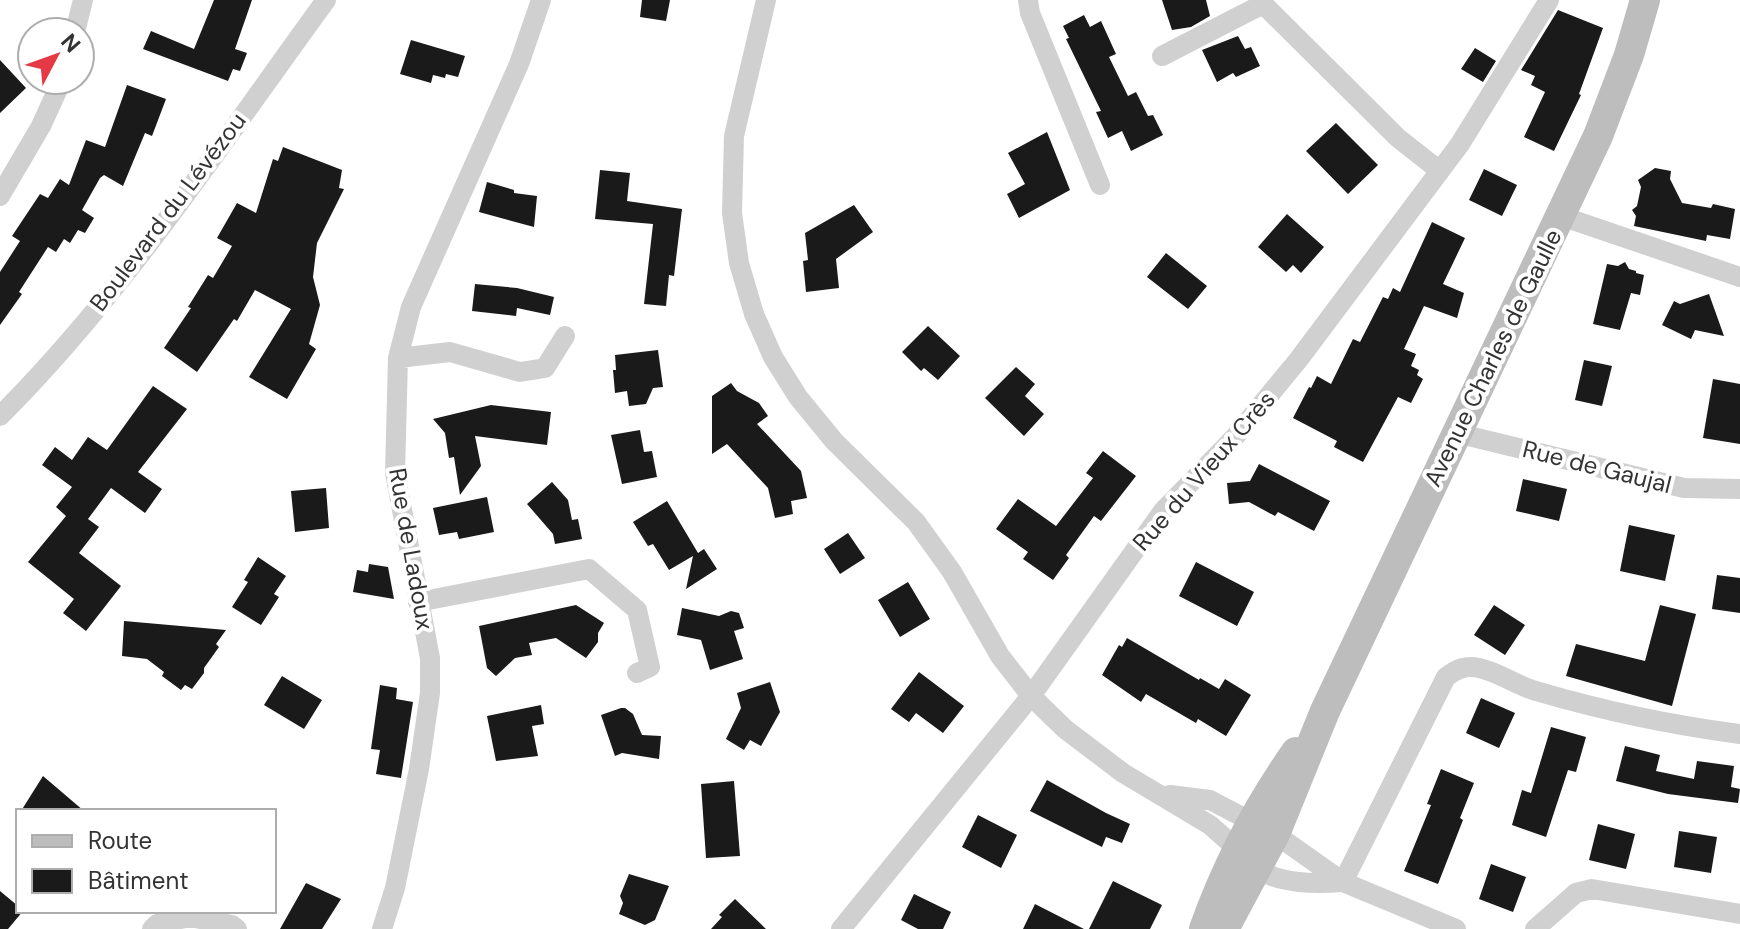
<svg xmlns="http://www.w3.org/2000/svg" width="1740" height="929" font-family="'DM Sans',sans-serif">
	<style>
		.building { fill: #1a1a1a }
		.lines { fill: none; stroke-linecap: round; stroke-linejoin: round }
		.street { stroke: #d0d0d0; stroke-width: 20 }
		.secondary { stroke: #bdbdbd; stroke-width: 30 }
		.labels { text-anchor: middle; stroke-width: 8; stroke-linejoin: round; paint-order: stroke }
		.street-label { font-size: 24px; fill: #333; stroke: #fff }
	</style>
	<rect width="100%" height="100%" fill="#fff"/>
	<path class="building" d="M214,0H252L235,49L247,53L240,71L233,69L228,81L143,49L151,31L194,49Z
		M642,0H670L666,21L640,17Z
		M1162,0H1206L1210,16L1191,27L1172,30Z
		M1558,10L1603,28L1579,94L1581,95L1554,151L1524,137L1545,92L1531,85L1535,76L1521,70Z
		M1084,15L1090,27L1101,21L1116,54L1109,57L1128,96L1136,92L1148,116L1153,115L1163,135L1131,151L1122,131L1108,138L1096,112L1101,111L1066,39L1069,38L1063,26Z
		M1238,36L1245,49L1251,47L1260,66L1236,77L1233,73L1217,82L1202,50Z
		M411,40L465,56L458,77L446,74L445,78L433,75L431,83L400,74Z
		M1475,48L1496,61L1483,82L1461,69Z
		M0,60L26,88L0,113Z
		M127,85L166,99L152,136L145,133L123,186L104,175L100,178L82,210L94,218L85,233L78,230L70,243L64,239L56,252L48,247L19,292L22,294L0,325V272L20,241L12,236L40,194L48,198L60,179L69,185L86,140L105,147Z
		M1336,123L1378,165L1348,194L1306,151Z
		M1047,132L1070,190L1019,218L1007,194L1025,184L1008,153Z
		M283,147L342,170L339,188L344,189L317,243L313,277L320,305L309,344L316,349L287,399L249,377L291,309L255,290L237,321L234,319L197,372L164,348L191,308L188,307L208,275L213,278L232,246L217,238L237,203L256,213L273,159L278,161Z
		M1655,168L1671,171L1670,179L1682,203L1711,208L1713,204L1735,209L1730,239L1707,235L1706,241L1634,226L1636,216L1632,210L1637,206L1641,187L1638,180Z
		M1484,169L1517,185L1502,216L1469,200Z
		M600,170L630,173L627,201L682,209L674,276L669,275L666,306L644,304L653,224L595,219Z
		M487,182L514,190V193L537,196L534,227L479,212Z
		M854,205L873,232L836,259L839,288L806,292L803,261L808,260L805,233Z
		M1287,214L1324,247L1301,273L1293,265L1286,272L1258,247Z
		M1432,222L1465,238L1443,284L1464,293L1457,318L1424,306L1404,349L1416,354L1411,366L1419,370L1417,375L1423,379L1411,403L1398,397L1363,462L1334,447L1337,441L1293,418L1309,387L1311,388L1317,376L1331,384L1353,339L1360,342L1383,297L1388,299L1393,288L1400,292Z
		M1166,253L1207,286L1188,309L1147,277Z
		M1625,262L1629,269L1636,271V273L1644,275L1640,295L1631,293L1620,330L1593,324L1607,264L1618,266Z
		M475,284L517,288L554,297L550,315L517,308L516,316L472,311Z
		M1709,294L1724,336L1695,330L1691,339L1662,325L1674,301L1680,304Z
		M928,326L960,356L938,380L924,368L921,371L902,352Z
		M658,350L663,387L653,388L646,404L629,406L627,391L615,393L613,370H616L615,355Z
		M1584,360L1612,366L1602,406L1575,400Z
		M1016,367L1035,384L1025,396L1044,414L1024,436L985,398Z
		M1713,379L1740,384V444L1703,438Z
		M731,383L737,391L759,403L768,416L757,424L801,471L807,498L791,501L793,514L775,518L768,488L727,444L712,454V396Z
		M153,386L187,409L138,472L162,489L145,513L111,488L88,519L99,527L79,553L121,586L86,631L63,613L74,599L28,562L66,516L56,507L72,487L42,465L55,447L72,460L88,437L107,450Z
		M491,405L551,412L547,445L475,436L481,466L460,495L454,457L449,458L445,433L433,419Z
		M640,430L644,452L652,451L657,477L622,484L611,435Z
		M1103,451L1136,476L1101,521L1094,516L1066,555L1069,558L1053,580L1023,559L1028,552L996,529L1018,499L1056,526L1093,478L1086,473Z
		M1259,464L1330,501L1314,531L1278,512L1275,516L1249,502L1229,504L1227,483L1250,481Z
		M1523,479L1567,489L1559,521L1516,511Z
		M552,482L568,500L572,520L578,519L582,539L555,544L553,534L527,504Z
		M326,488L329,528L295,532L291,491Z
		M487,497L494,532L459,539L457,532L439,535L433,508Z
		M667,501L698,553L704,549L717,569L686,589L693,556L669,570L653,544L648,546L633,522Z
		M1629,525L1675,535L1665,581L1620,571Z
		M848,533L865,558L840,574L824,549Z
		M258,557L286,576L274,594L279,597L261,625L232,607L248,582L244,580Z
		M1196,562L1254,592L1237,626L1179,596Z
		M369,564L388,567L394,599L353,592L357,570L368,572Z
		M1717,575L1740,578V613L1712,609Z
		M908,582L930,619L900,637L878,600Z
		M576,605L604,623L598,633V642L586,658L556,638L529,643L532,655L515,658L496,676L487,668L479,626Z
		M1494,605L1525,625L1505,655L1474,635Z
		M1660,605L1696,614L1672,706L1566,676L1576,644L1645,661Z
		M682,608L719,616L731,611L739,613L744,628L734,631L743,659L710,670L701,640L677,635Z
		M124,621L226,630L216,644L219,647L204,668V673L192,689L185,685L181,690L162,676L164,672L147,659L122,656Z
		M1127,638L1199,680L1200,678L1219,689L1225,679L1251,695L1226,736L1198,719L1196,723L1146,694L1141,702L1102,675L1119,645L1122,647Z
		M919,672L964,706L943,733L916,713L909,722L891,709Z
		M282,676L322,700L304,729L264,705Z
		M770,682L780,712L761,746L750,740L744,750L726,739L741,708L737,693Z
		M380,685L397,688L396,699L413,702L401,778L376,774L380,750L371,749Z
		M1481,698L1515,713L1499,748L1466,733Z
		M541,705L544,724L532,726L538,756L496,761L487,716Z
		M621,708H625L633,714L642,735L661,736L659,759L622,753L615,756L601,715Z
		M1551,727L1586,737L1576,772L1568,770L1546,837L1512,825L1522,790L1531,793Z
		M1625,746L1660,755L1656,771L1694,779L1697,761L1734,766L1731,787L1740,789L1738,803L1668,794L1616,781Z
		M1441,769L1474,783L1460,818L1463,820L1438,884L1404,871L1431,805L1427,804Z
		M43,776L84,811H21Z
		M1047,780L1106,813L1130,824L1122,843L1106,837L1102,847L1030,811Z
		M734,781L740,856L706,858L701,784Z
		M978,815L1017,835L1001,868L962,847Z
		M1598,824L1635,834L1626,869L1589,860Z
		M1679,831L1717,837L1711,873L1674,867Z
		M1491,864L1526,877L1513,912L1479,899Z
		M629,874L669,886L655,920L645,925L619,914L623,903L620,896Z
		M1113,881L1162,905L1150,929H1089Z
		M306,883L341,899L322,929H280Z
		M0,891L18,906V911H23L8,929H0Z
		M914,894L951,912L943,929H918L901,920Z
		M735,899L766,929H711L722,917L719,915Z
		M1035,904L1084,929H1023Z"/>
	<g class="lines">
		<path class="street" d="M766,0L734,136L732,213L739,263L754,314L773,357L798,397L834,441L916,522L952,572L1000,656L1031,696L1065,729L1123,773L1210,825L1245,856
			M1028,0L1030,13L1100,185
			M1259,0L1398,138L1440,171
			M75,32L83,0
			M1162,56L1263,4
			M0,196L41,126L62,80
			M1561,216L1740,277
			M398,358L450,352L520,372L545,368L565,336
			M0,416C124,292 223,141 326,0
			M1456,433L1684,488L1740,489
			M418,602L589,569L637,610L650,667L637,673
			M1170,795L1210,800L1275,834L1343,882L1456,929
			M1260,858L1258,870C1283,884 1314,884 1343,882
			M1343,882L1446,677C1457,669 1465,665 1479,668C1499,672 1517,686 1536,691C1604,711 1670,725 1740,734
			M184,911L190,917L232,925L237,929
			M152,929L157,924L190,917
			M382,929L395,888L419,769L430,693V658L395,473L398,358L411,307L519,64L541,0
			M841,929L1031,696L1163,511L1234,438L1299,359L1460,144L1549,0
			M1535,929L1576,893L1592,889L1740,914"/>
		<path class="secondary" d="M1204,929C1226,867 1258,806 1296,752
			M1224,929L1275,834L1325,711L1598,136L1629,55L1645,0"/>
	</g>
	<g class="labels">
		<g class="street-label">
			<text transform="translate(168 212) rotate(-53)" y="8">Boulevard du Lévézou</text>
			<text transform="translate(1493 358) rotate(-64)" y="8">Avenue Charles de Gaulle</text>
			<text transform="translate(1597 467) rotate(14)" y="8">Rue de Gaujal</text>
			<text transform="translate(1204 471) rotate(-49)" y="8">Rue du Vieux Crès</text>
			<text transform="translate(411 549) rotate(80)" y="8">Rue de Ladoux</text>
		</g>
	</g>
	<rect x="16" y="809" width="260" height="104" fill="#ffffff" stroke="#adadad" stroke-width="2"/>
	<rect x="32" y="835" width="40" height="12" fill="#bdbdbd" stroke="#adadad" stroke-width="2"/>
	<text x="88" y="849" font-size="24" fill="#333333">Route</text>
	<rect x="32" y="869" width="40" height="24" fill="#1a1a1a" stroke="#adadad" stroke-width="2"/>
	<text x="88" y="889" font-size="24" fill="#333333">Bâtiment</text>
	<g transform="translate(56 56) rotate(49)"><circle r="38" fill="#ffffff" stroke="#adadad" stroke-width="2"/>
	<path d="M0-6L14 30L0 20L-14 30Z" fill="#e63946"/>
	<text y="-12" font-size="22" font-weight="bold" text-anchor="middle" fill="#333333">N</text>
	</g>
</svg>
